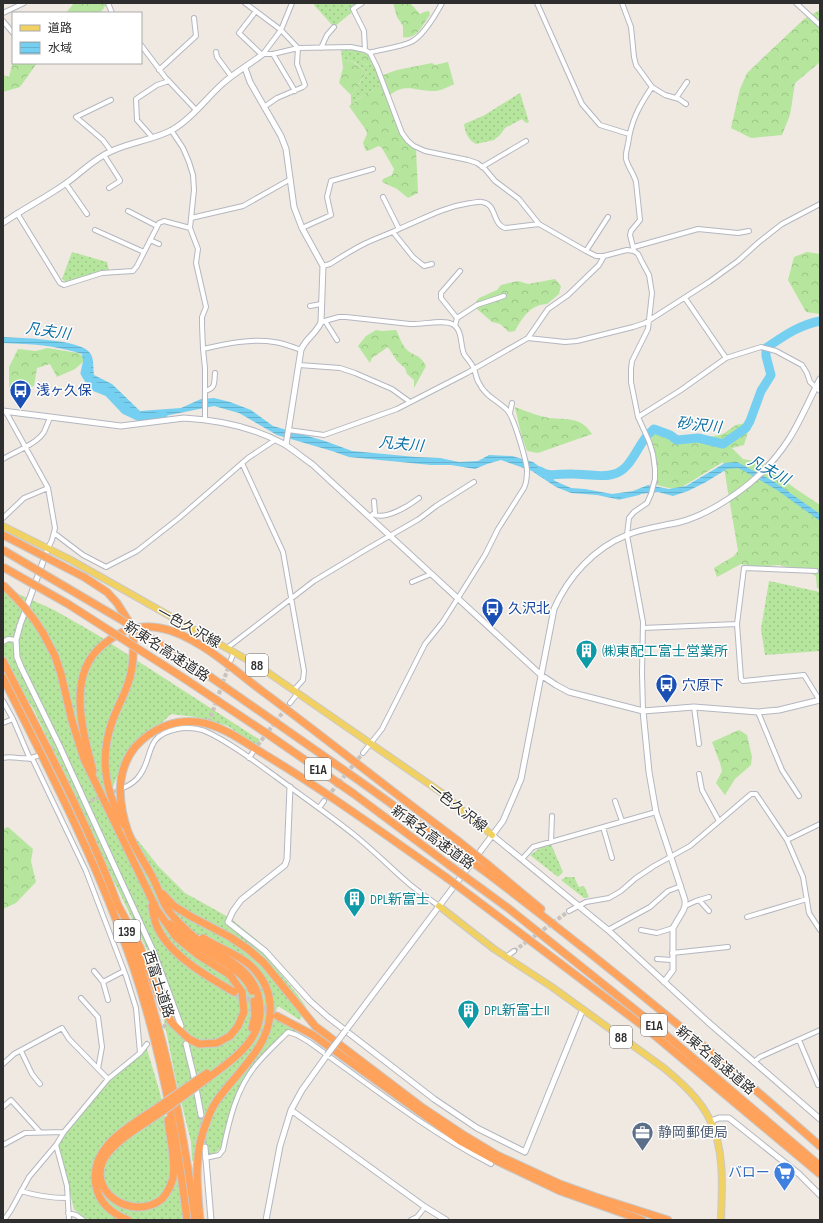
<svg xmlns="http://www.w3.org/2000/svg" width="823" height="1223" font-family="'Sofia Sans Condensed','Noto Sans JP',sans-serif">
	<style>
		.grass { fill: url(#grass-dots) }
		.forest { fill: url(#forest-crowns) }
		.water { fill: url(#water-rules) }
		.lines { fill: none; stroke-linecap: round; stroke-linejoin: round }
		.stream { stroke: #75cff0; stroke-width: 1.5 }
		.river { stroke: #75cff0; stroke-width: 9 }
		.minor-tunnel { stroke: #c8c4bd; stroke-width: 4; stroke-dasharray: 4 2; stroke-linecap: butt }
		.tertiary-tunnel { stroke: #c8c4bd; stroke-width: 5; stroke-dasharray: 5 2.5; stroke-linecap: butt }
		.motorway-tunnel { stroke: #c8c4bd; stroke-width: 7; stroke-dasharray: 7 3.5; stroke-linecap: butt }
		.minor-casing { stroke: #b4b7c1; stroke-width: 6 }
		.tertiary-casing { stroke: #b4b7c1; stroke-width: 7 }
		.primary-casing { stroke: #c9c9c9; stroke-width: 8 }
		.motorway-casing { stroke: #c9c9c9; stroke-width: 9 }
		.minor { stroke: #fff; stroke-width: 4 }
		.tertiary { stroke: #fff; stroke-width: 5 }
		.primary { stroke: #f2d163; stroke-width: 6 }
		.motorway { stroke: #ffa35c; stroke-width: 7 }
		.tertiary-bridge-casing { stroke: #b4b7c1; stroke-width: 7; stroke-linecap: butt }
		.motorway-bridge-casing { stroke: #c9c9c9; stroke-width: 9; stroke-linecap: butt }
		.tertiary-bridge { stroke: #fff; stroke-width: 5 }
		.motorway-bridge { stroke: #ffa35c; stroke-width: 7 }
		.labels { text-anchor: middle; stroke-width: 3; stroke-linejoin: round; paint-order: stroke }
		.shield { fill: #fff; stroke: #6d6d6d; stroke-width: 1 }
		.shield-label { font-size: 13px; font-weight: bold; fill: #2e2e2e }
		.transit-label { font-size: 14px; fill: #164399; stroke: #fff; text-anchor: start }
		.street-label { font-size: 14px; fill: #2e2e2e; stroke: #fff }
		.culture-label { font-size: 14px; fill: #0d838f; stroke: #fff; text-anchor: start }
		.service-label { font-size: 14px; fill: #4e5e75; stroke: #fff; text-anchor: start }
		.shop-label { font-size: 14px; fill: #366cbe; stroke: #fff; text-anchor: end }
		.water-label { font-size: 15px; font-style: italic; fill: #0d6fa3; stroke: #fff }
	</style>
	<defs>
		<pattern id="grass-dots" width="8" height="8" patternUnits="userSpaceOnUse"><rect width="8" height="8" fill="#b6e59e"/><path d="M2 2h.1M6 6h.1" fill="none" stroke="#9dc588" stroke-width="1.8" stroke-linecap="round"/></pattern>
		<pattern id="forest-crowns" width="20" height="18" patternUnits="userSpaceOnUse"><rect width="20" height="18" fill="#b6e59e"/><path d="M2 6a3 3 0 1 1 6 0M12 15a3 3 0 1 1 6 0" fill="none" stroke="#9dc588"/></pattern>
		<pattern id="water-rules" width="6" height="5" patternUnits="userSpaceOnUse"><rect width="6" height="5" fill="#75cff0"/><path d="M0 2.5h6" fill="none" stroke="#66b2ce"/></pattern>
	</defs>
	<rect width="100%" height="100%" fill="#efe9e1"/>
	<path class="grass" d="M315,3H363L334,27L314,5Z
		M350,47L363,51L361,61L366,65L373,63L383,84L378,85L370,93H366L351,104V95C358,88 361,80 367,72L354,62L342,59L341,49Z
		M520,93L529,122L526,123L522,119L505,128L500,135L494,140L476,144C468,140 465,132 464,124L483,116Z
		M72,252L107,262L109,270L66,282L62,279Z
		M769,581L820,592V651L765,655L761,629Z
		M3,587L54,610L96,634L260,740L255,746L228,726L195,717L171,714L126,756L111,791L135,837L159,867L185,893L230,918L257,940L260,948L297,994L306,1007L300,1020L278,1006L274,1015L298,1029L297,1032L288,1033L246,1078L225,1144L211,1157L192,1161L191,1142L176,1080L152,960L111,875L80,806L34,710L19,686L3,653Z
		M551,844L563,872L558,877L530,855L542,847Z
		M566,877H574L579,887L584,886L589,897L584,898L561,880Z
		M146,1046L160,1093L181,1196L183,1220H86L74,1209L57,1144L80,1113L105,1083Z"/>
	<path class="forest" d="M74,3H108L100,13H66Z
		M393,3H410L420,14L424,12L429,11L430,15C422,25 417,40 403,37V26L397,17Z
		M820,10V62L795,83L790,115L782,135L751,138L731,128L740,89L747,73L804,19Z
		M363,50L369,54L373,63L366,65L361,61Z
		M342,59L353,62L367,72C360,80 358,88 351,95L339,83L343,68Z
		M13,61V63H37L20,87L3,92V75L9,77Z
		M448,62L454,84C448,87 442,90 436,91C417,92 406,82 390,95L383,75L397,70L432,63L435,65Z
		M383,84L401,132L416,149L418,193L408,198L397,189L382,182L383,179L392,175L394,169L382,148L379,146C375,147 370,151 366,151L363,143L367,134L366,130L349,106L366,93H370L378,85Z
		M807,252L820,254V314L806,312L788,280L794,257Z
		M555,279L561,286L559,294L547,304C531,304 522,318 515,331L509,332L500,324L492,322L477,309L475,303L479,298L497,290L501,285L509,283L518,281L528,284Z
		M376,330L382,331L396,330C400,337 401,344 407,350C415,357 420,354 426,366L414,388V380L407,374L405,368L397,361L388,347L372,358L370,363L358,346L366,336Z
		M47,348L78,353L83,356V362L75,369L57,377L50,364L37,368L34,386L9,393V367L18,349L36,351Z
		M515,407C526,411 538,416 549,418C566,420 581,416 592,434L538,453L527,451L521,434Z
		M751,422L744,445L732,448L743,459L758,462L796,489L820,505V589L817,588L816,576L810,573L779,565L758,567L741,564L717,577L714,568L734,556L738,551L723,462L677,490L657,485L651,434L659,429L670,439L690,440L702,439L723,434L736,425Z
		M739,730L747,735L752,757L751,765L735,779L725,795L716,783L722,771L720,763L712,742Z
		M8,827L33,849L31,861L36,882L16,903L3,909V829Z"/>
	<path class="water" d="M3,337C20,338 81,339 90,353C94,358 93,368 94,375L112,384L140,411L181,408L201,399L214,398L230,402L251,410L273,426L325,441L352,451L416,457L440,458L459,462L478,461L489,455L512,456L533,462L547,472L555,481L571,488L585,489L612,494L633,491L648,485L669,489L686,486L725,463L737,462L773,481L820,514V521L777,490L746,472L738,468L727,469L706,482L688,491L673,496L658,492L640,494L616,499L597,495L571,493L556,487L532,471L501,460L487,464L475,469L451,465H431L349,457L332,451L277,435L239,413L214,406L145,420L137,419L128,412L109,391L93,386L84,367L82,354C54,345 32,344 3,343Z"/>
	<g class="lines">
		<path class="stream" d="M615,498L619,499L640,494"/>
		<path class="river" d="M88,360L85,373L93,386L108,392L125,410L146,420L163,415
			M540,471C549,478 562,473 573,474C585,474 603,478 614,474C629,470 635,452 644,440C646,436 651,432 654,429L670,435L677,440L698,438L723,444L746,428L750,421L761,391L771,375L766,356V348C784,336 799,325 820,321"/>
		<path class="minor-tunnel" d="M207,728L229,665
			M254,750L290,703
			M39,754L53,747
			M324,801L363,753
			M85,803L121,789
			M514,951L569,911
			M159,1032L173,1017"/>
		<path class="tertiary-tunnel" d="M201,1115L205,1147"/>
		<path class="motorway-tunnel" d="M234,992L277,1016"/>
		<defs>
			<path id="minor" d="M108,3L112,13
				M245,3L281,30L298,48L297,64L305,85L303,87L277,98L264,107
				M362,3L353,9L364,31L365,50
				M537,3L582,104L600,125L629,134
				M622,3L631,27L634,57L636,65L652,87C639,106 631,121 628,144C627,149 625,154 626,159C628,167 634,174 636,182L640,220L631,231L630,235L634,251
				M796,3L820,25
				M256,11L239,33L262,55
				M3,13L24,3
				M3,21L13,33
				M141,45L165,77L196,110
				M321,48L327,35L334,27
				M216,52L217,57L231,76
				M370,53L372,52C384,49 400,47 411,42C423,36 436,14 442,3
				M263,54H273L298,48L351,47L365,50L370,53L377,67L402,133L408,141L414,146L425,151L468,160L477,163L485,169L495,181L519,199L539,224L586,251L596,256H604L627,250L634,251L638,254L642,262L649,275L652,293L648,329L632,361L631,369V382L638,417L649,441L653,454L655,469V479L651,494L647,503L634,512L629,518L627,535L643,622L642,673L643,711
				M263,54L281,30L292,3
				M273,54L295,91
				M159,70L196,36L194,18
				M652,87L665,95L679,99L686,104
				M676,98L687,82
				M111,100L76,117L103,140L111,151
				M171,130L183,148L189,162L193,175L194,190L190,228L198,249L196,263L206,307L202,317V325L203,349L205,368V420
				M152,137L137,120L136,99L157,85L169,81
				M104,155L120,180V181L109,188
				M482,167L526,141
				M66,184L87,214
				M383,197L399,229
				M128,211L157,226
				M17,213L60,283L64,285L102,273L133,271L137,266L159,223L164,221L190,228
				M191,218L243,206L289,180
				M302,228L331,215L327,197L331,181L373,169
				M95,230L144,252
				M393,232L413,257L424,266L432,264
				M150,240L159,244
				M634,247L698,229L738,233L749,231
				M586,251L608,217
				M323,266L330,264C341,257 352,250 364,244C376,238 389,234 401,228C425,218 444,207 470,203C474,203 479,201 482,202C497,204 492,224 505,228L539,224
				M685,298L726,358
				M310,306L321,304
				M457,318L477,305L504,296
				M325,321L337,340
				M321,322L339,317H346L410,324C421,325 443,319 452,324C463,329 460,345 464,354C467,359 472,363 474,369C476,373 476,379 479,383C485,396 497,400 507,410C514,417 526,460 527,470C527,477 527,482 524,488L498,529L485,555L458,598L442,623L425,644L382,729L363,753
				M455,326L457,318L441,298V293L460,271
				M528,338L565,342L577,341L633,327L645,323L709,282L738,261L759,242L782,224L820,204
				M203,349C225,344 252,338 274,342C283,343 293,347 301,350
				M299,365L340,368L355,373L392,389L410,402
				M205,391C216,388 214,383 215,373
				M6,412L48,488L55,528L52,540L48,548
				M510,413L512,403
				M638,417L681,390L726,358L761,347L776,351L802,365L807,373L810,382L820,391
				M288,430L324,435L397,409L467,373L528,338L548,309L568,295L599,265L604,256
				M3,459C14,452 37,444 44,432C46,428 48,422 50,418
				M242,463L283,552L304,671L303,680L294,690
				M373,514C385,521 410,505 419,498
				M372,515L375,513L374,501
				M3,518L24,498L48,488
				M54,533L83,555L106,567L137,551L179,518L248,458L275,440
				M412,582L431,574
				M737,624L744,568L816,571
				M643,628L737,624L741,679L743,681L804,675L820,701
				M3,642L8,639L16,640
				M227,648L314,581L367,549L419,519L436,506L474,482
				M231,660L234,651
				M3,701L13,719L30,759
				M290,703L298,693
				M694,707L699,744
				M758,712L782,770L799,796
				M3,723L13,719
				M3,758C15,755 24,762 37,756
				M32,758L86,871L126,976L136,1008L140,1053
				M249,758L253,752
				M699,774L702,790L719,821
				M123,788C130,785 136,781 140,775C154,755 144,736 177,729C186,727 199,728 207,732C231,743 254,761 275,776C303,797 331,816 358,838C375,852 391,868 407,882C417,891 428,898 439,906
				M615,801L622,821
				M319,808L324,801
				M603,827L612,858
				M787,840L803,877L809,913L820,930
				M551,842L552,816
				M522,859L533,847L656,812
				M699,900L709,911
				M685,906L696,901L709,897
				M569,911L586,902L609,898L621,891L636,878L654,866L690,846L751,794H756L787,840L820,824
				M747,917L807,899
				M608,930L650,907L668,891L681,886
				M641,930L657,933L673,928
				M672,953L728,947
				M506,957L514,951
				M657,959L672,960
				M94,971L103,982
				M81,998L98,1017L102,1047L98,1069
				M108,1000L103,982L124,971
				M799,1040L818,1085H820
				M21,1051L32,1074L40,1084
				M754,1062L760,1057L820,1030
				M3,1064L14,1054L62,1028L69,1039L108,1079
				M3,1107L11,1100L40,1132
				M3,1145L25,1133L64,1132
				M56,1145L67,1186L69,1220
				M205,1158L219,1155L223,1150C229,1121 236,1089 256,1065C266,1053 277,1043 288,1032L297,1035L309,1042C368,1084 426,1130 491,1164
				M21,1191C37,1196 51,1198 67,1198
				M68,1213L76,1215L83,1220
				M4,1220L11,1210L29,1177L56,1145L64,1132L108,1079L140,1053L147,1044
				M411,1220L417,1217L425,1207"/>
			<path id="tertiary" d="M245,68L250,82L281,136L286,149L294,207L302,228L323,266L321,322C317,333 305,339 301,350L286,445
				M3,223C23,209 45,198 65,184C80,174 94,158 112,151C131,142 153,140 172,130C191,119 205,100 221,85C234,73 249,65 263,54
				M3,411L121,426L184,418C218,420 255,428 284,444C294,450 303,458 312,464L541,675L556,685L569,692L643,711L649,772L656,812L685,900V906L683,911L673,928V970L664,982
				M48,548L20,625L16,640L17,657L21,667L59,745L154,953L181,1026
				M643,711L694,707L758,712L779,710L820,700
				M290,787L287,859L285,865L241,900L233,911L228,922L265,951L310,1001L328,1017L434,1099L477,1128L525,1152L583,1009
				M492,835L608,930L708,1022L820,1119
				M346,1030L503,821L521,779L554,609C568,577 594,548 627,535C643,528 663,526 680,522C700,517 720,505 737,493C757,479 776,459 789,439C801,420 810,398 820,379
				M186,1044L194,1077L201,1115
				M291,1110L425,1207L446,1220
				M711,1121L719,1118H729L799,1174L820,1195
				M205,1147L211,1220
				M266,1220L280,1146L291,1110L302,1090L327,1055"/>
			<path id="primary" d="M3,526L71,560L260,667L442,793L492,835
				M439,906L494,949L552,987L664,1068C682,1083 700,1099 710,1120C725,1150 722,1188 721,1220"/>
			<path id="motorway" d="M84,577L107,592L117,603L129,622
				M43,633L55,656L61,674L72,721L84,759L157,910L176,937L198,955L230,975L242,992L244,1012L238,1026L230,1036L217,1043L199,1044L189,1039L173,1024L164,1010L140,947L118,905
				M3,661C44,742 88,823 119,908
				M192,664L361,782L450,846
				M182,677L269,735L354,794L449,865
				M3,678C51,773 100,868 134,969C161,1051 177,1135 187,1220
				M93,771C83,732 65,674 104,644C121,630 138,624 160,628C195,634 234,670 262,691C328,740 391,791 457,840
				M124,825C105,792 99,759 112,722C116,710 123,698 127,686C134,670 134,651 133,634
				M487,864L541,909
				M483,870C599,958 711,1050 820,1146
				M482,889L508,908L653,1024L820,1166
				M163,894L174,906L190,916L230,937L248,949L264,963L315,1026L423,1108L462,1134L497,1155L560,1184L596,1197L668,1220
				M475,899L647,1029L820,1174
				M152,906C153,912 154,919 156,924C167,954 208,977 234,992
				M170,924C180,932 191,941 202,949C219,961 244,970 252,991
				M128,933C163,1026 183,1122 195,1220
				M277,1016L313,1035L460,1141L495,1160L560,1191L642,1220
				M252,1028L255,1016L254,1001
				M208,1078C236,1057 269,1036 258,995C251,969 226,959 206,946C194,938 171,917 165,905C160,895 157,886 152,876C144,862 134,847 128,832C118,803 115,772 135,747C151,729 174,719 198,722C222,725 244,742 264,754C327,792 387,836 447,878
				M163,1111C146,1123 120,1137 107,1154C82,1189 131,1223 162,1199C167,1193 171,1186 173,1178C176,1159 170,1138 168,1120
				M128,1220C113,1214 99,1203 96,1186C88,1145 133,1125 161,1105
				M200,1220C197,1187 193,1153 207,1121C210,1112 215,1102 221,1095C242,1067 273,1043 270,1004C269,989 262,976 250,965C236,953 218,948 203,938"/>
		</defs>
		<use href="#minor" class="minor-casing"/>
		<use href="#tertiary" class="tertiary-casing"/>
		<use href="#primary" class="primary-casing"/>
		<use href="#motorway" class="motorway-casing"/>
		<use href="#minor" class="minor"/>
		<use href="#tertiary" class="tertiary"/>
		<use href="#primary" class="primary"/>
		<use href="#motorway" class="motorway"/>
		<defs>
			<path id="tertiary-bridge" d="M327,1055L346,1030"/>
			<path id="motorway-bridge" d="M3,535L84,577
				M3,550L120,619L192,664
				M3,567L68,604L182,677
				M3,585C19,600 32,614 43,633
				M457,840L487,864
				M450,846L483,870
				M449,865L482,889
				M447,878L475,899
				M161,1105L207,1073
				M163,1111L208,1078"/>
		</defs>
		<use href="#tertiary-bridge" class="tertiary-bridge-casing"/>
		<use href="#motorway-bridge" class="motorway-bridge-casing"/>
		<use href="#tertiary-bridge" class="tertiary-bridge"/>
		<use href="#motorway-bridge" class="motorway-bridge"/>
	</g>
	<defs>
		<symbol id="bus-pin" viewBox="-11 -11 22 30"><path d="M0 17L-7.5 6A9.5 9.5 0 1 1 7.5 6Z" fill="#1a4fb4" stroke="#fff"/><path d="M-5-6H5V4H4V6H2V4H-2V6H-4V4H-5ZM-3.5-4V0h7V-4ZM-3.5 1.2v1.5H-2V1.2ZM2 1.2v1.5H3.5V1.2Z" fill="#fff"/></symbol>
		<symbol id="building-pin" viewBox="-11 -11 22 30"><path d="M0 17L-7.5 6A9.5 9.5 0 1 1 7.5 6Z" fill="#0f9aa8" stroke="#fff"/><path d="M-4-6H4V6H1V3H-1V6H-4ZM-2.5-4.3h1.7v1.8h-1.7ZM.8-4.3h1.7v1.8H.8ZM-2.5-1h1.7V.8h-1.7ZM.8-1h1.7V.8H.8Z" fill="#fff"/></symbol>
		<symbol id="office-pin" viewBox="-11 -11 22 30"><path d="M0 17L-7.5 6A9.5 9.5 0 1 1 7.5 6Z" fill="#5c6f8a" stroke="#fff"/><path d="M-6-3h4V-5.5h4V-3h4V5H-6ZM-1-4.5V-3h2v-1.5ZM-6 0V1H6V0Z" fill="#fff"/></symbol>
		<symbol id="supermarket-pin" viewBox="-11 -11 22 30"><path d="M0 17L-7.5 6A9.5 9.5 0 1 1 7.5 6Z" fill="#3f7fe0" stroke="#fff"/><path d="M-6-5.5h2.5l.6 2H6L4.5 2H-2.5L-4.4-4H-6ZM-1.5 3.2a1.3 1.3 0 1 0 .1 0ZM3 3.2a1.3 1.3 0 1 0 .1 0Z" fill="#fff"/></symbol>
	</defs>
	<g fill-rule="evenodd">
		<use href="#bus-pin" x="8" y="378" width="25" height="34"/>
		<use href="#bus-pin" x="480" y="596" width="25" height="34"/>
		<use href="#building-pin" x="574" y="638" width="25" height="34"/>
		<use href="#bus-pin" x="654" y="672" width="25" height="34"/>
		<use href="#building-pin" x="342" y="886" width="25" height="34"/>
		<use href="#building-pin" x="456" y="998" width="25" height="34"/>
		<use href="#office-pin" x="630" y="1120" width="25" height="34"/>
		<use href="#supermarket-pin" x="772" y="1160" width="25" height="34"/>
	</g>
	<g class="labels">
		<g class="shield">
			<rect x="246" y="654" width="22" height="22" rx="3"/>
			<rect x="305" y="758" width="26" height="22" rx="3"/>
			<rect x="114" y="920" width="26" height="22" rx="3"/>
			<rect x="641" y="1014" width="26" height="22" rx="3"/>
			<rect x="610" y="1026" width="22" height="22" rx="3"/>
		</g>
		<g class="shield-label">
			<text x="257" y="670">88</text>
			<text x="318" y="774">E1A</text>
			<text x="127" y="936">139</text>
			<text x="654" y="1030">E1A</text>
			<text x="621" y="1042">88</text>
		</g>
		<g class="transit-label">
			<text x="36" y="395">浅ヶ久保</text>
			<text x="508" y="613">久沢北</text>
			<text x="682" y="690">穴原下</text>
		</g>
		<g class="street-label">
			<text transform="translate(189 627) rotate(29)" y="5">一色久沢線</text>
			<text transform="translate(167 651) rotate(33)" y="5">新東名高速道路</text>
			<text transform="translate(458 807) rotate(38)" y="5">一色久沢線</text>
			<text transform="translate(433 837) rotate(36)" y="5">新東名高速道路</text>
			<text transform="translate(159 984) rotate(72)" y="5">西富士道路</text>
			<text transform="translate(716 1060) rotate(40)" y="5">新東名高速道路</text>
		</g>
		<g class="culture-label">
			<text x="602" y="656">㈱東配工富士営業所</text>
			<text x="370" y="904">DPL新富士</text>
			<text x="484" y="1015">DPL新富士II</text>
		</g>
		<g class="service-label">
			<text x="658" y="1137">静岡郵便局</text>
		</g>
		<g class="shop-label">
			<text x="770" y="1177">バロー</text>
		</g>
		<g class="water-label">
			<text transform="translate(48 331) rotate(8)" y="5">凡夫川</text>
			<text transform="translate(699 425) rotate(6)" y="5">砂沢川</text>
			<text transform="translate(401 444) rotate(5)" y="5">凡夫川</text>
			<text transform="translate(769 470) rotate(29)" y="5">凡夫川</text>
		</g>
	</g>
	<rect width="823" height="1223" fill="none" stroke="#2e2e2e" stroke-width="8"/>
	<rect x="12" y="12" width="130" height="52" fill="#ffffff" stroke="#ababab"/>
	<rect x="20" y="25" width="20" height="6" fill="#f2d163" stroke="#ababab"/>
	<text x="48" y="32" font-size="12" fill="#2e2e2e">道路</text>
	<rect x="20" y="42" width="20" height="12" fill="url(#water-rules)" stroke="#ababab"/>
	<text x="48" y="52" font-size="12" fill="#2e2e2e">水域</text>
</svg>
